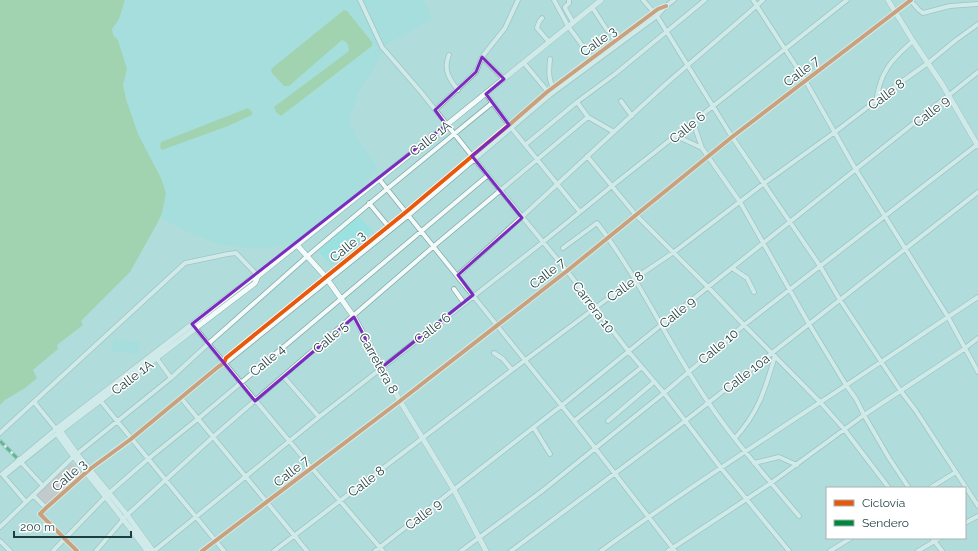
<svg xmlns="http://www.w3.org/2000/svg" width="978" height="551" font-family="Raleway,sans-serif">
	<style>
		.built { fill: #9ae1df }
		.green { fill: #d7b3b8 }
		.water { fill: #8fc77c }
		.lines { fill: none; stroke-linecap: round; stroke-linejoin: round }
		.pedestrian-casing { stroke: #85a9a7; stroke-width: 4.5 }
		.minor-casing { stroke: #85a9a7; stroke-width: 5.5 }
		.tertiary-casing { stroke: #85a9a7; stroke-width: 6 }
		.pedestrian { stroke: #f3fafa; stroke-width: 3 }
		.minor { stroke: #f3fafa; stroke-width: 4 }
		.tertiary { stroke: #f3fafa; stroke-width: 5 }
		.quiet { stroke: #00873e; stroke-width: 3; stroke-dasharray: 6 3; stroke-linecap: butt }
		.cycleway-casing { stroke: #fff; stroke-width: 6 }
		.cycleway { stroke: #e8590c; stroke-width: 4 }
		.marked { fill: none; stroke: #7b2cbf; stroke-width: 3; stroke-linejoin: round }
		.labels { text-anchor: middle; stroke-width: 3; stroke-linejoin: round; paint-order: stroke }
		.street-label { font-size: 13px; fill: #1d3e3e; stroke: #fff }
	</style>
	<rect width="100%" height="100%" fill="#b0dddb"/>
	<path class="built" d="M125,0H424L432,19L385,46L381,56L358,94L349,118L357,138L378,168L355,195L334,212L295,243L287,245L257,249L245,248L217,244L181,229L160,218L166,193L161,178L138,134L126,99L123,85L127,69L118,40L113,35L112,29L119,19Z
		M358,216L373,231L331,265L318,251Z
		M114,339L140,342L138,354L111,351Z"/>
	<path class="green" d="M72,463L81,473L45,506L35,495Z"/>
	<path class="water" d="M0,0H125L119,19L112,29L113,35L118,40L127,69L123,85L126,99L138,134L161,178L166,193L162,213L158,222L130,272L81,321L83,325L57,345L58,349L33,370L37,378L25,388L5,400L0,405Z
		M344,10L347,11L372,42V46L281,116L276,112L274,107L349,51C349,45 347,42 342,40L289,86H284L272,73L271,69Z
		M248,108L252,112V115L228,126L162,150L160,147L161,142Z"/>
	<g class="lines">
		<defs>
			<path id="pedestrian" d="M0,441L18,459"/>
			<path id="minor" d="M360,0L382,47L421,92L472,156L567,271L629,352L664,393L721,468L789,551
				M554,0L568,26L593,60
				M569,0V3L565,7V8L573,22
				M643,0L657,16L732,137L820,266L840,300L900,390L916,411L978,506
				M753,0L805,80L856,170L948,317L978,372
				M910,0L919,10L923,13L950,6L978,4
				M592,7L607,30
				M542,18L539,22L537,28L549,42
				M449,55C443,69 449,79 458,90
				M482,57L504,79
				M550,59C549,70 548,80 554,89
				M524,63L549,93
				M486,94L509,125L580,212
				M621,101L632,116
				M876,102C880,72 891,60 913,41
				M435,110L476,72L482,57L505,28L518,0
				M588,117L614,132
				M693,122L702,148
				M676,136L702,148L740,202L809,324L846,385L856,399L864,415L889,458L909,488
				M525,145L577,102L615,74L705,0
				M587,156L635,214L708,287L744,325L820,402L844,429L889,488
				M379,179L574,421L675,551
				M369,203L388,226
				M563,248L597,223C640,279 668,344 708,402C735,442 768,479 799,516
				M732,268L747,278L754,292
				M458,275C528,212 597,147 667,83C699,55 732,28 763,0
				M454,289L464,303
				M192,324L311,467L383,551
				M494,353L503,359L512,370
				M155,356L171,378
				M224,363L228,361L409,215L550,95L657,16L666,6L674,0
				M284,377L319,417
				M181,398L307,551
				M99,399L224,551
				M574,421L642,367
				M608,421L654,382
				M534,428L550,454
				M0,433L185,263L228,254L236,253L258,276
				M735,438C759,412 765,389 775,356
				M20,461L43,486
				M754,463L779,457L797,465
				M4,476L59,432
				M930,488L956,472
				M33,495L46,508
				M26,502L2,474L56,429L34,402
				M965,523L978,516
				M0,527L73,457L171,378L208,344L312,252L387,189L492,103
				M932,538L942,551
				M0,541L10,551
				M53,551L109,493L148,459L199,418L487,176
				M77,551L40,514L46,508L90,469L131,439L218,367L224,363L226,358L406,212L509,125L547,92L658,9L666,6
				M96,551L127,515L214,436L434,246L588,117L577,102
				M154,551L319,417L543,242L612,186L847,0
				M202,551L400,401L567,271L732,137L911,0
				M274,551L512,370L634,279L674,252L763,184L835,132L890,90L928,63L956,40L978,24
				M375,551L561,406L708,287L978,72
				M461,551L542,491L664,393L744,325L978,144
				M511,551L685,421L978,192
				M601,551C672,499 746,451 819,403C873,368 925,332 978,297
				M668,551L771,483L864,415L964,349L978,338
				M830,551L851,538
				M918,551L940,538"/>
			<path id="tertiary" d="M888,0L913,41L942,84L978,146
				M297,245L325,276L354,317L400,401L454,490L486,551
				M59,432L255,283L258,276
				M59,432L58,435C86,475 119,511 147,551
				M153,551L127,515L77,454L62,433L59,432L56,429L252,278L258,276C373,184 487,93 601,0"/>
		</defs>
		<use href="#pedestrian" class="pedestrian-casing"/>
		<use href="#minor" class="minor-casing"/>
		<use href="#tertiary" class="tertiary-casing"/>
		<use href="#pedestrian" class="pedestrian"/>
		<use href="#minor" class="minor"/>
		<use href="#tertiary" class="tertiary"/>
		<path class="quiet" d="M0,441L18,459"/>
		<defs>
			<path id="cycleway" d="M77,551L40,514L46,508L90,469L131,439L218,367L224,363L226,358L406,212L509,125L547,92L658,9L666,6
				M202,551L400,401L567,271L732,137L911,0"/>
		</defs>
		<use href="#cycleway" class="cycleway-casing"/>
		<use href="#cycleway" class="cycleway"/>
	</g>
	<path d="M0 0H978V551H0ZM482,57L504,79L486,94L509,125L472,156L522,218L458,275L473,295L381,368L354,317L255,401L192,324L446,125L435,110L476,72Z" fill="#b0dddb" fill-opacity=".55" fill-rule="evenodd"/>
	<path class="marked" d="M482,57L504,79L486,94L509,125L472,156L522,218L458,275L473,295L381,368L354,317L255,401L192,324L446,125L435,110L476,72Z"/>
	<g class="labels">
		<g class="street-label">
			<text transform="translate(598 41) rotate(-36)" y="5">Calle 3</text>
			<text transform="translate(801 71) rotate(-37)" y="5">Calle 7</text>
			<text transform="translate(886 94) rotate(-37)" y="5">Calle 8</text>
			<text transform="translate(931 111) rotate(-38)" y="5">Calle 9</text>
			<text transform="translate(687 127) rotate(-39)" y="5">Calle 6</text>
			<text transform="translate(430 138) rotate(-38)" y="5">Calle 1A</text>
			<text transform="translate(347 246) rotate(-39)" y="5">Calle 3</text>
			<text transform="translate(547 273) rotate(-38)" y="5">Calle 7</text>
			<text transform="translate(625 286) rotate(-36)" y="5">Calle 8</text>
			<text transform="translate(594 307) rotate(53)" y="5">Carrera 10</text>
			<text transform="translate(677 312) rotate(-39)" y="5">Calle 9</text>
			<text transform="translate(432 328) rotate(-38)" y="5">Calle 6</text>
			<text transform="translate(330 337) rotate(-41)" y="5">Calle 5</text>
			<text transform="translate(718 346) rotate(-40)" y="5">Calle 10</text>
			<text transform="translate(267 360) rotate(-40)" y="5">Calle 4</text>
			<text transform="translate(379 363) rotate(61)" y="5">Carretera 8</text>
			<text transform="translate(746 373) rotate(-38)" y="5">Calle 10a</text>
			<text transform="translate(132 377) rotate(-37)" y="5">Calle 1A</text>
			<text transform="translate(291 471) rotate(-38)" y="5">Calle 7</text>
			<text transform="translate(69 475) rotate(-41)" y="5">Calle 3</text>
			<text transform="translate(366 481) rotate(-37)" y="5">Calle 8</text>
			<text transform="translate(423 514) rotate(-37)" y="5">Calle 9</text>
		</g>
	</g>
	<rect x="826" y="487" width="140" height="52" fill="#ffffff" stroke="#a5b2b2"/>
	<rect x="834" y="500" width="20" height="6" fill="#e8590c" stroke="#a5b2b2"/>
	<text x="862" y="507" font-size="12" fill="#1d3e3e">Ciclovía</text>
	<rect x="834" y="520" width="20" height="6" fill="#00873e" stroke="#a5b2b2"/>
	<text x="862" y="527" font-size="12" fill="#1d3e3e">Sendero</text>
	<path d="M14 531v6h117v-6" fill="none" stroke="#1d3e3e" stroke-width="2"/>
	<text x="20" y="531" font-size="12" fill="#1d3e3e" stroke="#ffffff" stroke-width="3" paint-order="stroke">200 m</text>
</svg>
